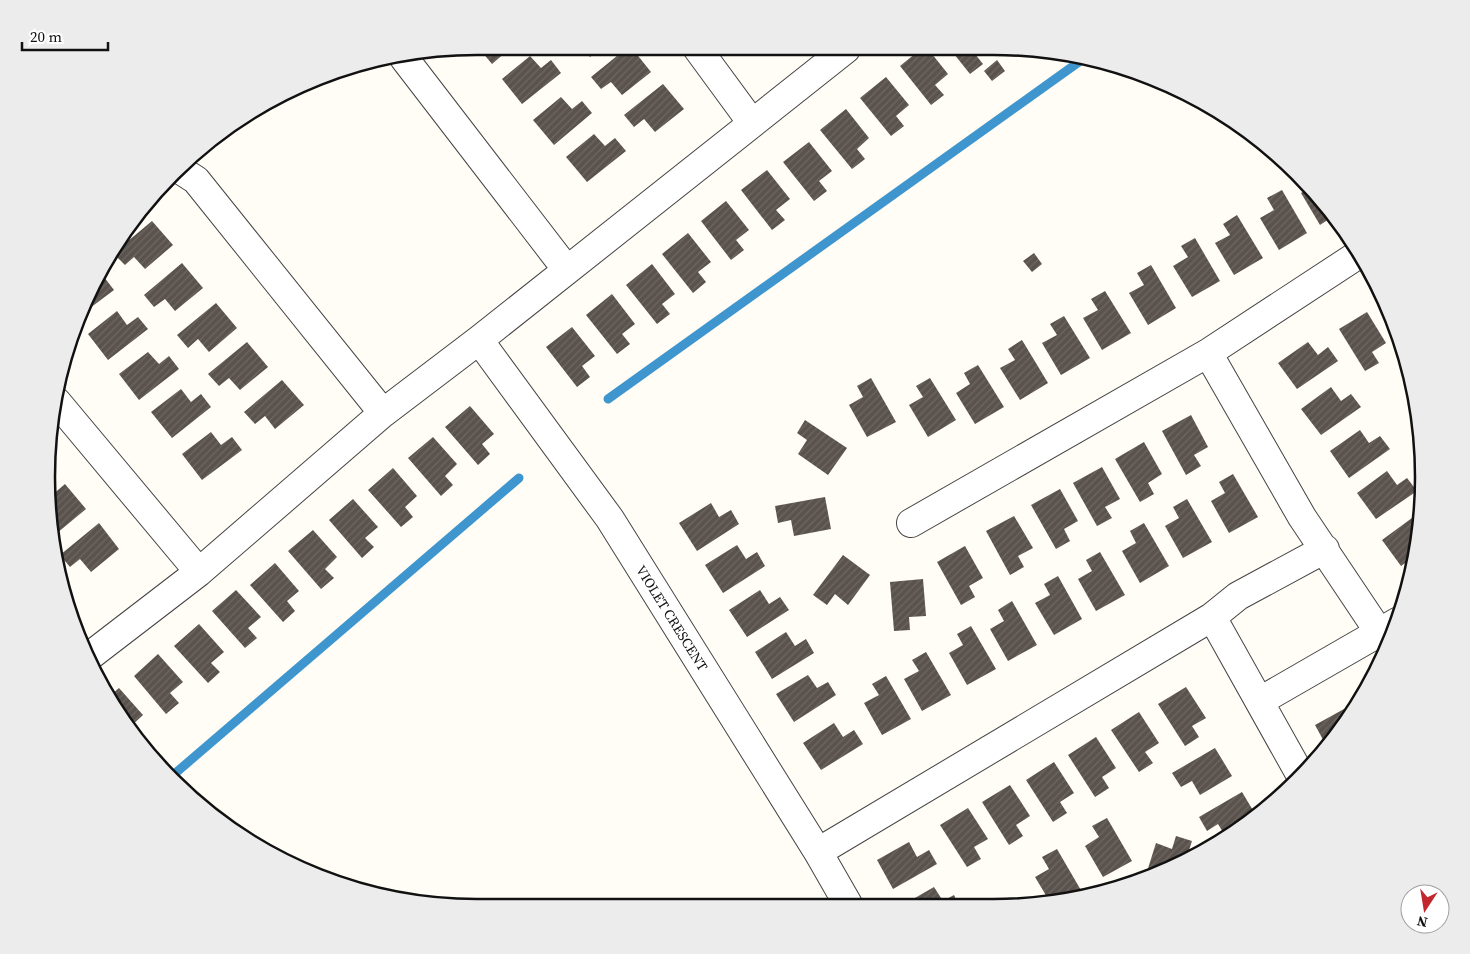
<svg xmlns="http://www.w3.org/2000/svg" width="1470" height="954" font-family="'Source Serif 4',serif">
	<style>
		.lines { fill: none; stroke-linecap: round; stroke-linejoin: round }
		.stream { stroke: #3f96cf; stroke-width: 9 }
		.building { fill: url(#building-hatch) }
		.minor-casing { stroke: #444; stroke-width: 30 }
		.minor { stroke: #fff; stroke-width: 28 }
		.labels { text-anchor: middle; stroke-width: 5; stroke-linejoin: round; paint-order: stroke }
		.street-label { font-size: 14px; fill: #111; stroke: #fff }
		.rim { fill: none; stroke: #111; stroke-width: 2.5 }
	</style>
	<defs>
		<pattern id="building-hatch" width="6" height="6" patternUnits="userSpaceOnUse" patternTransform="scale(1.25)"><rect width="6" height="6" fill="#5a524d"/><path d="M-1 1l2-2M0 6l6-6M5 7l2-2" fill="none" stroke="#6d6662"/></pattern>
	</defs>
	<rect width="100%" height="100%" fill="#fffdf5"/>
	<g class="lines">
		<path class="stream" d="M608,399L1083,59
			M172,776L519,478"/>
	</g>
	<path class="building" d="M477,46H513L492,64Z
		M582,47H602L590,57Z
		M628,47H631L651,72L622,95L611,82L601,89L591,77Z
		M921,49H928L948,74L935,85L944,95L931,105L900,66Z
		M950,49L980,50L975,54L983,64L970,74Z
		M530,56L541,68L551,60L561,73L522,104L502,79Z
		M997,60L1005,71L992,81L984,71Z
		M886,77L909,105L896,116L904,126L891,136L860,98Z
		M663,84L684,109L655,132L644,119L634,127L624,115Z
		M561,97L572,109L582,101L592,113L554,145L533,120Z
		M846,109L869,138L857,149L865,159L852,169L820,130Z
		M594,134L605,146L615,138L626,151L587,182L566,157Z
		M809,142L832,171L819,181L827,191L814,201L783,162Z
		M767,170L790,199L776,210L785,220L772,230L741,190Z
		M1309,188L1335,215L1320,225L1301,193Z
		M1282,190L1307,233L1279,250L1260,218L1274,210L1267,198Z
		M726,201L749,230L736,240L744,250L731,260L701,221Z
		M1237,215L1263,258L1234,275L1215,243L1230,235L1223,224Z
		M152,221L173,245L145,269L134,257L125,265L114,254L116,251Z
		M688,233L711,262L698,272L706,282L693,293L662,254Z
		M1195,238L1220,281L1192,297L1173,266L1188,257L1181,246Z
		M1034,253L1042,264L1032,272L1023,261Z
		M182,263L203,288L175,311L165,299L154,307L144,295Z
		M652,264L675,294L662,304L670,314L657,324L626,285Z
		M1151,265L1176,308L1148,325L1129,293L1144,285L1137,273Z
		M104,277L114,290L82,314L101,279Z
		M1105,291L1131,333L1102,350L1083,318L1098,310L1091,299Z
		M612,294L635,324L622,334L630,344L617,354L586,315Z
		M216,303L237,328L209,352L198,339L188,348L177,335Z
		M117,311L127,325L138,317L148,329L108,360L88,334Z
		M1367,312L1386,343L1372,352L1379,363L1365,371L1339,329Z
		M1064,316L1090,358L1061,375L1042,343L1057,335L1050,324Z
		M572,327L595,356L582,366L590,377L577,387L546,347Z
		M1022,340L1048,383L1020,400L1000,368L1015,360L1008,349Z
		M247,342L268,367L240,390L229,378L219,386L208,374Z
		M1308,342L1318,355L1328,347L1338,361L1297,389L1278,363Z
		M148,352L159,364L169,356L179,369L139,400L119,374Z
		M978,365L1004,407L975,424L956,393L970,384L964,373Z
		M871,378L896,422L867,437L849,405L863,397L857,386Z
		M930,378L956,420L928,437L909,405L923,397L916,386Z
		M282,380L304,405L275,429L265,416L255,424L244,412Z
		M1331,387L1341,401L1351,394L1361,407L1321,435L1301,409Z
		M181,389L191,402L201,394L211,407L172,438L151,412Z
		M470,406L494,434L482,444L490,454L478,465L445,427Z
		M1191,415L1208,447L1194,455L1201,466L1186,475L1162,431Z
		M805,420L847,448L828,475L798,454L807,440L797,433Z
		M1360,430L1369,443L1380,436L1390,449L1349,478L1330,451Z
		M211,432L221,445L232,437L242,450L202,480L182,454Z
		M433,437L457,464L445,476L453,485L441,496L408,458Z
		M1144,442L1162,474L1148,483L1154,494L1140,502L1115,459Z
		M48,461L55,470L50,475L49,471Z
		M1102,467L1120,499L1105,507L1112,518L1097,526L1073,483Z
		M393,468L417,496L405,507L413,517L401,527L368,490Z
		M1387,471L1397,485L1407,478L1417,491L1376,519L1357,493Z
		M1233,474L1258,517L1229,533L1211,501L1225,493L1219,482Z
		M65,484L86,509L57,533L52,495Z
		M1060,489L1078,521L1064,529L1070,541L1056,549L1031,505Z
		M825,497L831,529L794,536L791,520L778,523L775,506Z
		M353,499L378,527L365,538L374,547L362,558L329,520Z
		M1187,499L1212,542L1183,558L1165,526L1179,518L1173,507Z
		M711,503L719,517L731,510L739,524L697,551L679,523Z
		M1014,516L1033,548L1018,556L1024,567L1010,575L986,531Z
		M1412,518L1420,533L1415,556L1401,566L1382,540Z
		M99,523L119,549L91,572L80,559L70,567L60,555Z
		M1144,523L1169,566L1140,583L1122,551L1136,543L1130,531Z
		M313,530L337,557L325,569L334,578L321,589L288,551Z
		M737,545L746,559L757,552L765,566L723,593L705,565Z
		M965,546L983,578L969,586L975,597L961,605L937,562Z
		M1100,552L1125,595L1096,611L1078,579L1092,571L1086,560Z
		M843,555L870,575L848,605L835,594L827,605L813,595Z
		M275,563L299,591L287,601L295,611L283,622L250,585Z
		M1058,576L1082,619L1054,635L1035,603L1050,595L1044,584Z
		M923,579L926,616L909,617L910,630L894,631L890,582Z
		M236,590L261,617L248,628L257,638L245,648L212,611Z
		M760,590L769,604L780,597L789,610L747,637L729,610Z
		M1012,601L1037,645L1008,661L990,629L1004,621L998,610Z
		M199,624L224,652L211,663L220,672L208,683L174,646Z
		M971,626L996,669L967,685L949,653L963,645L957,634Z
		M786,632L795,646L806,639L814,653L772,679L755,652Z
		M926,652L951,695L922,711L904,679L919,671L912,660Z
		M158,654L183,682L170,693L179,703L166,714L134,676Z
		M808,675L817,688L828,682L836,695L794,722L776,694Z
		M886,676L911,719L882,735L864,703L879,695L872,684Z
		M1186,687L1206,718L1192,726L1199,737L1185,746L1158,704Z
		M119,688L143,715L131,726L140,736L138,738L119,716L110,696Z
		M1344,709L1348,717L1327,747L1315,725Z
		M1139,712L1159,743L1145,752L1153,763L1139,772L1111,730Z
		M834,723L843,737L854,730L863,744L821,770L803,743Z
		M1096,737L1116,768L1102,777L1109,788L1095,797L1068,755Z
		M1215,748L1232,776L1200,795L1192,781L1181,787L1172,773Z
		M1054,762L1074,793L1060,802L1067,813L1053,822L1026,780Z
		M1010,785L1030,816L1016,825L1023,836L1009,845L982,802Z
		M1242,792L1257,817L1226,837L1218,824L1207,831L1199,817Z
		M968,808L988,839L974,847L981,859L967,867L940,825Z
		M1107,818L1132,861L1103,877L1085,846L1099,837L1092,826Z
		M1176,836L1192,841L1185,862L1145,878L1156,843L1172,849Z
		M909,842L917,857L929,850L937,864L893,889L877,860Z
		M1057,849L1082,892L1071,899L1050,902L1035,877L1049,869L1042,857Z
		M934,887L943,901L954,895L960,907L901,906Z"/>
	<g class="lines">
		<defs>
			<path id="minor" d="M697,48L752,123
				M404,58L567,270
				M182,171L196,180L383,413
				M479,340L610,519L818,852L849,906
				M1208,353L1302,517L1379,632
				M57,402L199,572
				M911,523L1208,353L1359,254
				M1212,617L1301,776
				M91,655L199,572L383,413L479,340L846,49
				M1260,701L1399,621
				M818,852L1212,617L1238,596L1325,549"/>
		</defs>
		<use href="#minor" class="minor-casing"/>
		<use href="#minor" class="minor"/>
	</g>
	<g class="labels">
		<g class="street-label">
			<text transform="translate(672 618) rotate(58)" y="5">VIOLET CRESCENT</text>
		</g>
	</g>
	<path d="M0 0H1470V954H0ZM477 55H993A422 422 0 0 1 1415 477V477A422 422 0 0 1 993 899H477A422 422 0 0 1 55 477V477A422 422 0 0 1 477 55Z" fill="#ececec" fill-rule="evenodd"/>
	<path class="rim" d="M477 55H993A422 422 0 0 1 1415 477V477A422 422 0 0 1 993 899H477A422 422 0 0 1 55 477V477A422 422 0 0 1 477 55Z"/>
	<g transform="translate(1425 909) rotate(192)"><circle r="24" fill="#ffffff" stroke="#a0a0a0"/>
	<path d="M0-4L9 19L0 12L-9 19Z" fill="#c4262e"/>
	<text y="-8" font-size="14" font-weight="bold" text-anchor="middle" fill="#111111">N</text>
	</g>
	<path d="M22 42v8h86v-8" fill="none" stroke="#111111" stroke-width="2.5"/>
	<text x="30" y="42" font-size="15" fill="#111111" stroke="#ffffff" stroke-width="4" paint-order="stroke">20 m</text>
</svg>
